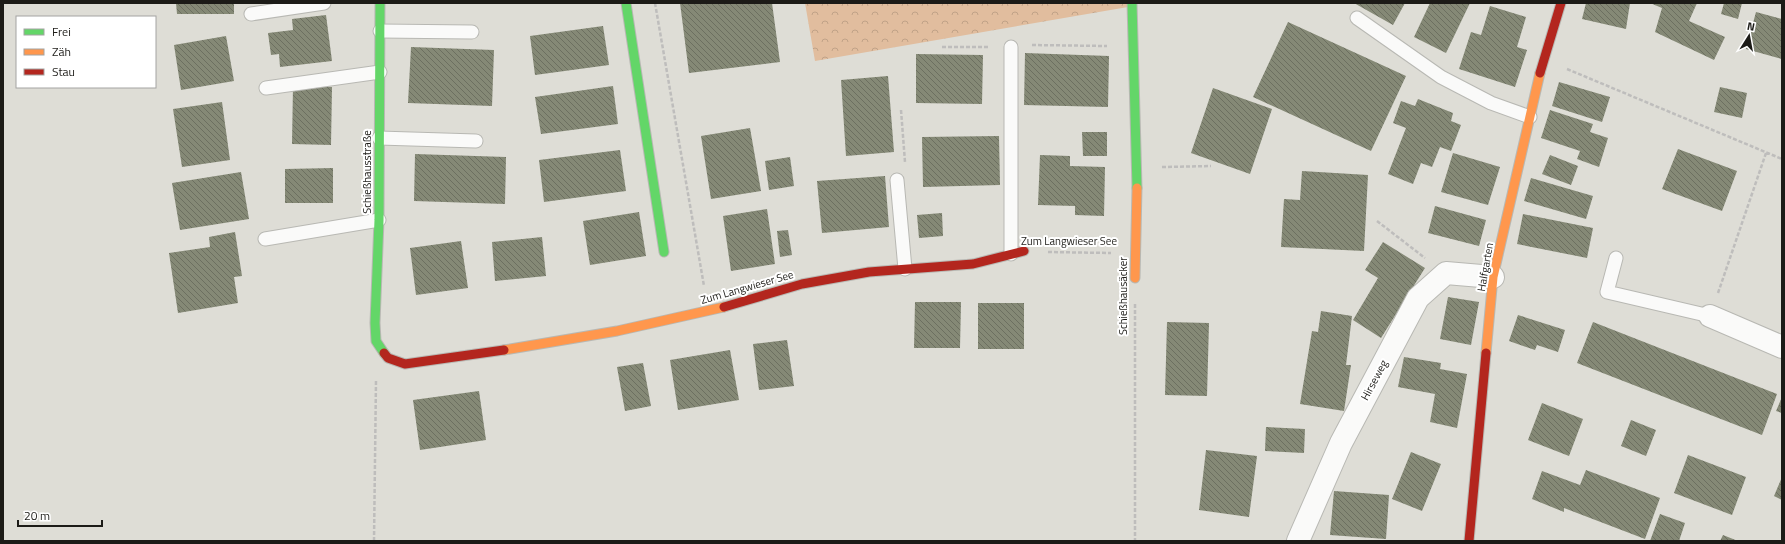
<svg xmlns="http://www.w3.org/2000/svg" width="1785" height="544" font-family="'Titillium Web',sans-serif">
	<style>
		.park { fill: url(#park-crowns) }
		.building { fill: url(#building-back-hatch) }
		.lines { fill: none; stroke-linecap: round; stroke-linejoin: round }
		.lane-casing { stroke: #b8b8b3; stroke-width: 15 }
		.street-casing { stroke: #b8b8b3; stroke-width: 24 }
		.fast-casing { stroke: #b8b8b3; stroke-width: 11 }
		.slow-casing { stroke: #b8b8b3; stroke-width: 11 }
		.jam-casing { stroke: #b8b8b3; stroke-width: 11 }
		.path { stroke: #bebdbc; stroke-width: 2.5; stroke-dasharray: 4 2; stroke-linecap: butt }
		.lane { stroke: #fafaf9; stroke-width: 13 }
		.street { stroke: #fafaf9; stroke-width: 22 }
		.fast { stroke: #63d668; stroke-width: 9 }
		.slow { stroke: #ff974d; stroke-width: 9 }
		.jam { stroke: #b3261e; stroke-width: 9 }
		.labels { text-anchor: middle; stroke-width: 4; stroke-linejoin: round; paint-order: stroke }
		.street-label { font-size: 11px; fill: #1c1b17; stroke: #fff }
	</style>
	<defs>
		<pattern id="park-crowns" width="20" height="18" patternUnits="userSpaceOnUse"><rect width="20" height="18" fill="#e1bd9e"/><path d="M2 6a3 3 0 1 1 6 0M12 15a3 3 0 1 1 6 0" fill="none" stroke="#c0a287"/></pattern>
		<pattern id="building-back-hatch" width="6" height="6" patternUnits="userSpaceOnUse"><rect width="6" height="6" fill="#858976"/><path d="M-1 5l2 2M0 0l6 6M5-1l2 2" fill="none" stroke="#6c6f60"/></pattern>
	</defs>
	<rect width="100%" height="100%" fill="#deddd6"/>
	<path class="park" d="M805,3H1128V7L815,61Z"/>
	<path class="building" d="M176,3H234V14H177Z
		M680,3H772L780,62L689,73Z
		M1354,3H1405L1393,25Z
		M1430,3H1470L1446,53L1414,37Z
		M1586,3H1630L1626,29L1582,19Z
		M1650,3H1697L1689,21L1725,37L1714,60L1655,32L1662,8Z
		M1724,3H1742L1738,19L1721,14Z
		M1490,6L1526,17L1517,47L1527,50L1515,87L1459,69L1471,32L1481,35Z
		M1756,12L1782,19V59L1746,49Z
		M326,15L332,61L280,67L279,54L271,55L268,33L293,30L292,19Z
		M1288,22L1406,76L1371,151L1253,97Z
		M603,26L609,65L535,75L530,36Z
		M226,36L234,81L181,90L174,45Z
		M411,47L494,50L492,106L408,103Z
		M1025,53L1109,56L1108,107L1024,105Z
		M916,54L983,55L982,104L916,103Z
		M888,76L894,152L846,156L841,80Z
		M1559,82L1610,97L1602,122L1552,106Z
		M293,86L332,87L331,145L292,144Z
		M613,86L618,124L541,134L535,97Z
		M1720,87L1747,93L1742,118L1714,112Z
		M1213,88L1272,109L1250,174L1191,153Z
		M1418,99L1453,113L1451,121L1461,125L1451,151L1440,147L1432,167L1421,163L1413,184L1388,174L1406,128L1393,123L1401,101L1415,106Z
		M222,102L230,160L182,167L173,109Z
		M1550,110L1593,124L1590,132L1608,138L1599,167L1577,159L1580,151L1541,138Z
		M750,128L761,191L711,199L701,136Z
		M1082,132H1107V156H1083Z
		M999,136L1000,185L923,187L922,137Z
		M1678,149L1737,171L1722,211L1662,189Z
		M620,150L626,191L544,202L539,160Z
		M1453,153L1500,167L1488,205L1441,192Z
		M415,154L506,157L505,204L414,201Z
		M1040,155L1070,156V166L1105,167L1104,216L1075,215V206L1038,205Z
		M1550,155L1578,166L1571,185L1542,174Z
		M790,157L794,186L769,190L765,161Z
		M333,168V203H285V169Z
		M1302,171L1368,175L1364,251L1281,247L1284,199L1300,200Z
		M241,172L249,219L180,230L172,183Z
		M885,176L889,227L822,233L817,181Z
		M1531,178L1593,196L1586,219L1524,201Z
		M1435,206L1486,220L1479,246L1428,233Z
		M767,209L775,264L731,271L723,216Z
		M639,212L646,256L590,265L583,221Z
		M942,213L943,236L919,238L917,215Z
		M1523,214L1593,228L1587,258L1517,244Z
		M788,230L792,255L780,257L777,231Z
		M235,232L242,276L234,277L238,303L178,313L169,253L210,247L209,237Z
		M542,237L546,276L495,281L492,242Z
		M461,241L468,288L416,295L410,248Z
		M1383,242L1425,268L1381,338L1353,320L1378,278L1365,270Z
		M1448,297L1479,302L1471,345L1440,339Z
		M915,302H961L960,348H914Z
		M978,303H1024V349H978Z
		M1321,311L1352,316L1346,365H1351L1344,411L1300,404L1312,331L1318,332Z
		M1518,315L1565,330L1558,352L1537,345L1535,350L1509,341Z
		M1167,322L1209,323L1207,396L1165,395Z
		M1593,322L1777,394L1762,435L1577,363Z
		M787,340L794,386L759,390L753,344Z
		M730,350L739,400L678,410L670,360Z
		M1404,357L1441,363L1440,369L1467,374L1457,428L1430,422L1435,394L1398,387Z
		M643,363L651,406L625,411L617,367Z
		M479,391L486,440L420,450L413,400Z
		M1782,397V413L1776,411Z
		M1542,403L1583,419L1569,456L1528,440Z
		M1631,420L1656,430L1646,456L1621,446Z
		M1266,427L1305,429L1304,453L1265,451Z
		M1206,450L1257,456L1249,517L1199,510Z
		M1411,452L1441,464L1422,511L1392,499Z
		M1688,455L1746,477L1732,515L1674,493Z
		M1586,470L1660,498L1645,539L1564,508V512L1532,499L1542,471L1580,485Z
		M1782,477V500L1774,496Z
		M1334,491L1389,495L1386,539L1330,535Z
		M1660,514L1685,523L1679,541H1650Z
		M1723,535L1738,541H1720Z"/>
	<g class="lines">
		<defs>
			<path id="lane" d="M251,14L324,3
				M1357,18L1441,77L1491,103L1530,117
				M380,31L472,32
				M1011,47V254
				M266,88L380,72
				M379,138L476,141
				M897,180L905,269
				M265,239L379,220
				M1616,258L1607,292L1710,316"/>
			<path id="street" d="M1710,316L1782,347
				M1298,541L1341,443L1418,298L1446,273L1493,277"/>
			<path id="fast" d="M380,3L379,220L375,323L376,341L384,353
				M626,3L664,252
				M1132,3L1137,188"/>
			<path id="slow" d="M1135,278L1137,188
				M504,350L617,331L724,307
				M1486,353L1493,277L1540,73"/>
			<path id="jam" d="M1540,73L1561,3
				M724,307L802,284L869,272L973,264L1024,251
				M384,353L388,358L405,364L504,350
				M1469,541L1486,353"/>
		</defs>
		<use href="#lane" class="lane-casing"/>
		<use href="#street" class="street-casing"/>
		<use href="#fast" class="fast-casing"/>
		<use href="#slow" class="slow-casing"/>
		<use href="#jam" class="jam-casing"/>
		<path class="path" d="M655,3L704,286
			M1032,45L1107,46
			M942,47H990
			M1567,69L1782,159
			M901,110L905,162
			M1162,167L1211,166
			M1377,221L1425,258
			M1048,252L1111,253
			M1718,293L1766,153
			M1135,304V541
			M374,541L376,380"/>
		<use href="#lane" class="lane"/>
		<use href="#street" class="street"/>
		<use href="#fast" class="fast"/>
		<use href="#slow" class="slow"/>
		<use href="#jam" class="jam"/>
	</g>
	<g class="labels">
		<g class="street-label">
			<text transform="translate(367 172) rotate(-90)" y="4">Schießhausstraße</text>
			<text x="1069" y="245">Zum Langwieser See</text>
			<text transform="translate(1485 267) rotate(-80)" y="4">Halfgarten</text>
			<text transform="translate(747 287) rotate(-16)" y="4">Zum Langwieser See</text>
			<text transform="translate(1123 296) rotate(-90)" y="4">Schießhausäcker</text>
			<text transform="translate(1374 380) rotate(-62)" y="4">Hirseweg</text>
		</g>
	</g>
	<rect width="1785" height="544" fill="none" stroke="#1c1b17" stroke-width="8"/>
	<rect x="16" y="16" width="140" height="72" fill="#ffffff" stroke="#a4a4a2"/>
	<rect x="24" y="29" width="20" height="6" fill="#63d668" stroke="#a4a4a2"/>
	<text x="52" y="36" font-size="12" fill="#1c1b17">Frei</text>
	<rect x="24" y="49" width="20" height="6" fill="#ff974d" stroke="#a4a4a2"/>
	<text x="52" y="56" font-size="12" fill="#1c1b17">Zäh</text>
	<rect x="24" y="69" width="20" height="6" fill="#b3261e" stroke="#a4a4a2"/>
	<text x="52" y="76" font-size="12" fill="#1c1b17">Stau</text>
	<g transform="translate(1749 36) rotate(11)" stroke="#ffffff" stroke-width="3" paint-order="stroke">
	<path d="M0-3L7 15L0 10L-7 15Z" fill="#1c1b17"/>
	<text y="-6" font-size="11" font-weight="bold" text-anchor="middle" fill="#1c1b17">N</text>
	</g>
	<path d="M18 520v6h84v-6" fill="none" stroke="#1c1b17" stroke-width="2"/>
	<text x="24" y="520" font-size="12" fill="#1c1b17" stroke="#ffffff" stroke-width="3" paint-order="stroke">20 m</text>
</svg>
